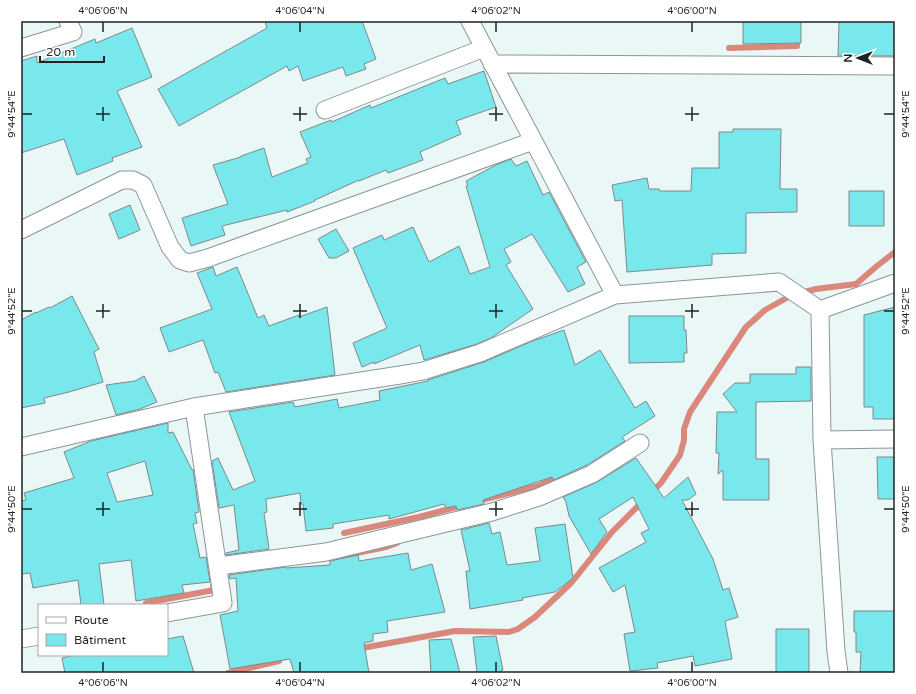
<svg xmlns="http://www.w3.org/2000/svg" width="916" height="694" font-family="'Varela Round',sans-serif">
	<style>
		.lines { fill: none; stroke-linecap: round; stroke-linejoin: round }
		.stream { stroke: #d9887b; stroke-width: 6 }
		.building { fill: #79e8ec; stroke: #7d8989; fill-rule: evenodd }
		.street-casing { stroke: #8b9797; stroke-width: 19 }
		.street { stroke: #fff; stroke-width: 17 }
		.ticks { fill: none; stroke: #1e2323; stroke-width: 1.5 }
		.neatline { fill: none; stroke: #1e2323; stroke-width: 1.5 }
		.ticks-label { font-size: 10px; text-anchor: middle; fill: #1e2323 }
	</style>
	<rect width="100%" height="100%" fill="#eaf7f7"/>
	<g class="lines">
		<path class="stream" d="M729,48L797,46L796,21
			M801,293L816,289L856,284L877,266L895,252
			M651,493L661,483L680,455L684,440V429L690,412L746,327L765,310L792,295
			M477,501L538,486L560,476
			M344,533L419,517L464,505
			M342,556L386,547L397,543
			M146,603L214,590L213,585
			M357,649L455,631L509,632L518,629L535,617L569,585L576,577L612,532L643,501
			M228,673L279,661"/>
	</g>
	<path class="building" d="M265,21H362L376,59L364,64L366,69L346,76L343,67L303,81L298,66L289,71L287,66L179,126L158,89L267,28Z
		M743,21H801V43L743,44Z
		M839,21H895V56H838Z
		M132,28L152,77L117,91L142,147L112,158L113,161L77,175L64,139L21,153V61L37,56V63L95,39L96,43Z
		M484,71L496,107L456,121L461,134L420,152L423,160L388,173L386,170L359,181V180L315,200V201L287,212V210L222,226L225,235L191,246L182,218L228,204L213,165L241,157V156L264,148L272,177L308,163L306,159L311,157L300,132L331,120L332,122L370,105L371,108L445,78L448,84Z
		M733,129H781L780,189H797V212L746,213V253L712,254V265L627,272L622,200L615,201L612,185L647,178L649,189H659L660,191H691L692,168H719V132H733Z
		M511,159L516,166L527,161L543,195L549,192L586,262L577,267L585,284L568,292L532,234L504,249L511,262L506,265L533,309L491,338L477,344L424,360L420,345L374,364V362L362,367L353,343L387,328L353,248L382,235L384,240L413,227L429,262L459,246L470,274L490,267L466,186L468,185L466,181L496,165Z
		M849,191H884V226H849Z
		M130,205L140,230L119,239L109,214Z
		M336,229L349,251L336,258H329L318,239Z
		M213,267L216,276L237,267L258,318L264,315L269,326L299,315V317L327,307L335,375L226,392L218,372L215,373L203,340L169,352L160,328L212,309L197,273Z
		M72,296L99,349L94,352L103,382L69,392L44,398L45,403L21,408V320L36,312V313L49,307L50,308Z
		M895,307V407H894V419H873V407H864V315Z
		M629,316H684V330H686L687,353H684V362L629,363Z
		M564,330L575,365L600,350L635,408L646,401L655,416L622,437L625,441L587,465L554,480L552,477L483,500L484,504L457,510L456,506L446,508L444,504L389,519V515L333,524V528L306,531L303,504H301L300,493L266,499L267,512L264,513L269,549L226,555V553L239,550L234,505L219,508L212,461L218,458L233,490L255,481L229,412L293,402L295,407L337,399L339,408L380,400L379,391L428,381V380L484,362L530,342Z
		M796,367H811V401L756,402V459H769V500H723V470L718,474L719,453H716L717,412H737L723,394L735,383H750V374H796Z
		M144,376L157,402L140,409L116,415L106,385L135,381Z
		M168,423V433L173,432L192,470L193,469L199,512L195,513L197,523L193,524L200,558L206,557L210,582L182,585L184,593L136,601L131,560L99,564L104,605H81L78,580L33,588L30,573L21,574V501L26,500L24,493L74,478L64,452L91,441ZM145,461L153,495L117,502L107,473Z
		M877,457H895V499H878Z
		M636,458L664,498L688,477L696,494L688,500H682L713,559L723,590L729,588L738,617L725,621L732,659L695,666L693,656L657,663L658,668L630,671L624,634L635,632L625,585L613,592L599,568L646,542L641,533L649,529L633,497L599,519L607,532L591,554L569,516L566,502L563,497L597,482Z
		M489,523L492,534L500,532L507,565L540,561L535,528L565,524L573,578L555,592L522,598L523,600L470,609L466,571H470L461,530Z
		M408,553L411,570L432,564L445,612L387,621L388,632L373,634V641L364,643L369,673H294L290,659L230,669L220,615L238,611L236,578L230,579L229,575L285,567L286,568L330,565V561L358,555L359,561Z
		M854,611H895V673H860L861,652H856V632H854Z
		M776,629H809V673H776Z
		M183,636L194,673H65L62,658L75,655H167V639Z
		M496,636L503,670H501L502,673H477L473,637Z
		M451,639L460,673H431L429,640Z"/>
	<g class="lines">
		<defs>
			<path id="street" d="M470,21L615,295
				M21,48L73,32L68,21
				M492,64L895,66
				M325,110L484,48
				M21,230L122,180H133L143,185L170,247L180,260L189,263L208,258L533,141
				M820,310L822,440L836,651L839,673
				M820,310L895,283
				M822,440L895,439
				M21,447L194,407L400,375L423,371L480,353L615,295L779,282L820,310
				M218,566L326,552L492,512L539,497L592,474L640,443
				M167,613L223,603L194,407
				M21,639L39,636"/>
		</defs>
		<use href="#street" class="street-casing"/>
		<use href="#street" class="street"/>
	</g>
	<path class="ticks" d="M103,22V32M300,22V32M496,22V32M692,22V32M103,107V121M300,107V121M496,107V121M692,107V121M22,114H32M96,114H110M293,114H307M489,114H503M685,114H699M884,114H894M103,304V318M300,304V318M496,304V318M692,304V318M22,311H32M96,311H110M293,311H307M489,311H503M685,311H699M884,311H894M103,502V516M300,502V516M496,502V516M692,502V516M22,509H32M96,509H110M293,509H307M489,509H503M685,509H699M884,509H894M103,662V672M300,662V672M496,662V672M692,662V672"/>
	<rect width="916" height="694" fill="none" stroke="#ffffff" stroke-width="44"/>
	<rect x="38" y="604" width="130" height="52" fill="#ffffff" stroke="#a5a7a7"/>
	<rect x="46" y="617" width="20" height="6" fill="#ffffff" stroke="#a5a7a7"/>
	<text x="74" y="624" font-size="12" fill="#1e2323">Route</text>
	<rect x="46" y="634" width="20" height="12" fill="#79e8ec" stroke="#a5a7a7"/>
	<text x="74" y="644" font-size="12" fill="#1e2323">Bâtiment</text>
	<g transform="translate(858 58) rotate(270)" stroke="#ffffff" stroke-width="3" paint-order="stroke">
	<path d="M0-3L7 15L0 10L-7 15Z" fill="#1e2323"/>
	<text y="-6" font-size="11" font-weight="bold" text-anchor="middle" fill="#1e2323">N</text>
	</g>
	<path d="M40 56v6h64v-6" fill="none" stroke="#1e2323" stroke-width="2"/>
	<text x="46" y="56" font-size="12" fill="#1e2323" stroke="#ffffff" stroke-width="3" paint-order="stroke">20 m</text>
	<rect x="22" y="22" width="872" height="650" class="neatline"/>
	<g class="ticks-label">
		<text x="103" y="14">4°06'06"N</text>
		<text x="300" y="14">4°06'04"N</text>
		<text x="496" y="14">4°06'02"N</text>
		<text x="692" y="14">4°06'00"N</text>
		<text transform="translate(905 114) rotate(-90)" y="4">9°44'54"E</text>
		<text transform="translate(11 114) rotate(-90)" y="4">9°44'54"E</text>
		<text transform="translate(905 311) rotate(-90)" y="4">9°44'52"E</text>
		<text transform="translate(11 311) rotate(-90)" y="4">9°44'52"E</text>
		<text transform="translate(905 509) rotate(-90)" y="4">9°44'50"E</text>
		<text transform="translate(11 509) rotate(-90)" y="4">9°44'50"E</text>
		<text x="103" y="686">4°06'06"N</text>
		<text x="300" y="686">4°06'04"N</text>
		<text x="496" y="686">4°06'02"N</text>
		<text x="692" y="686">4°06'00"N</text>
	</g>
</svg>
